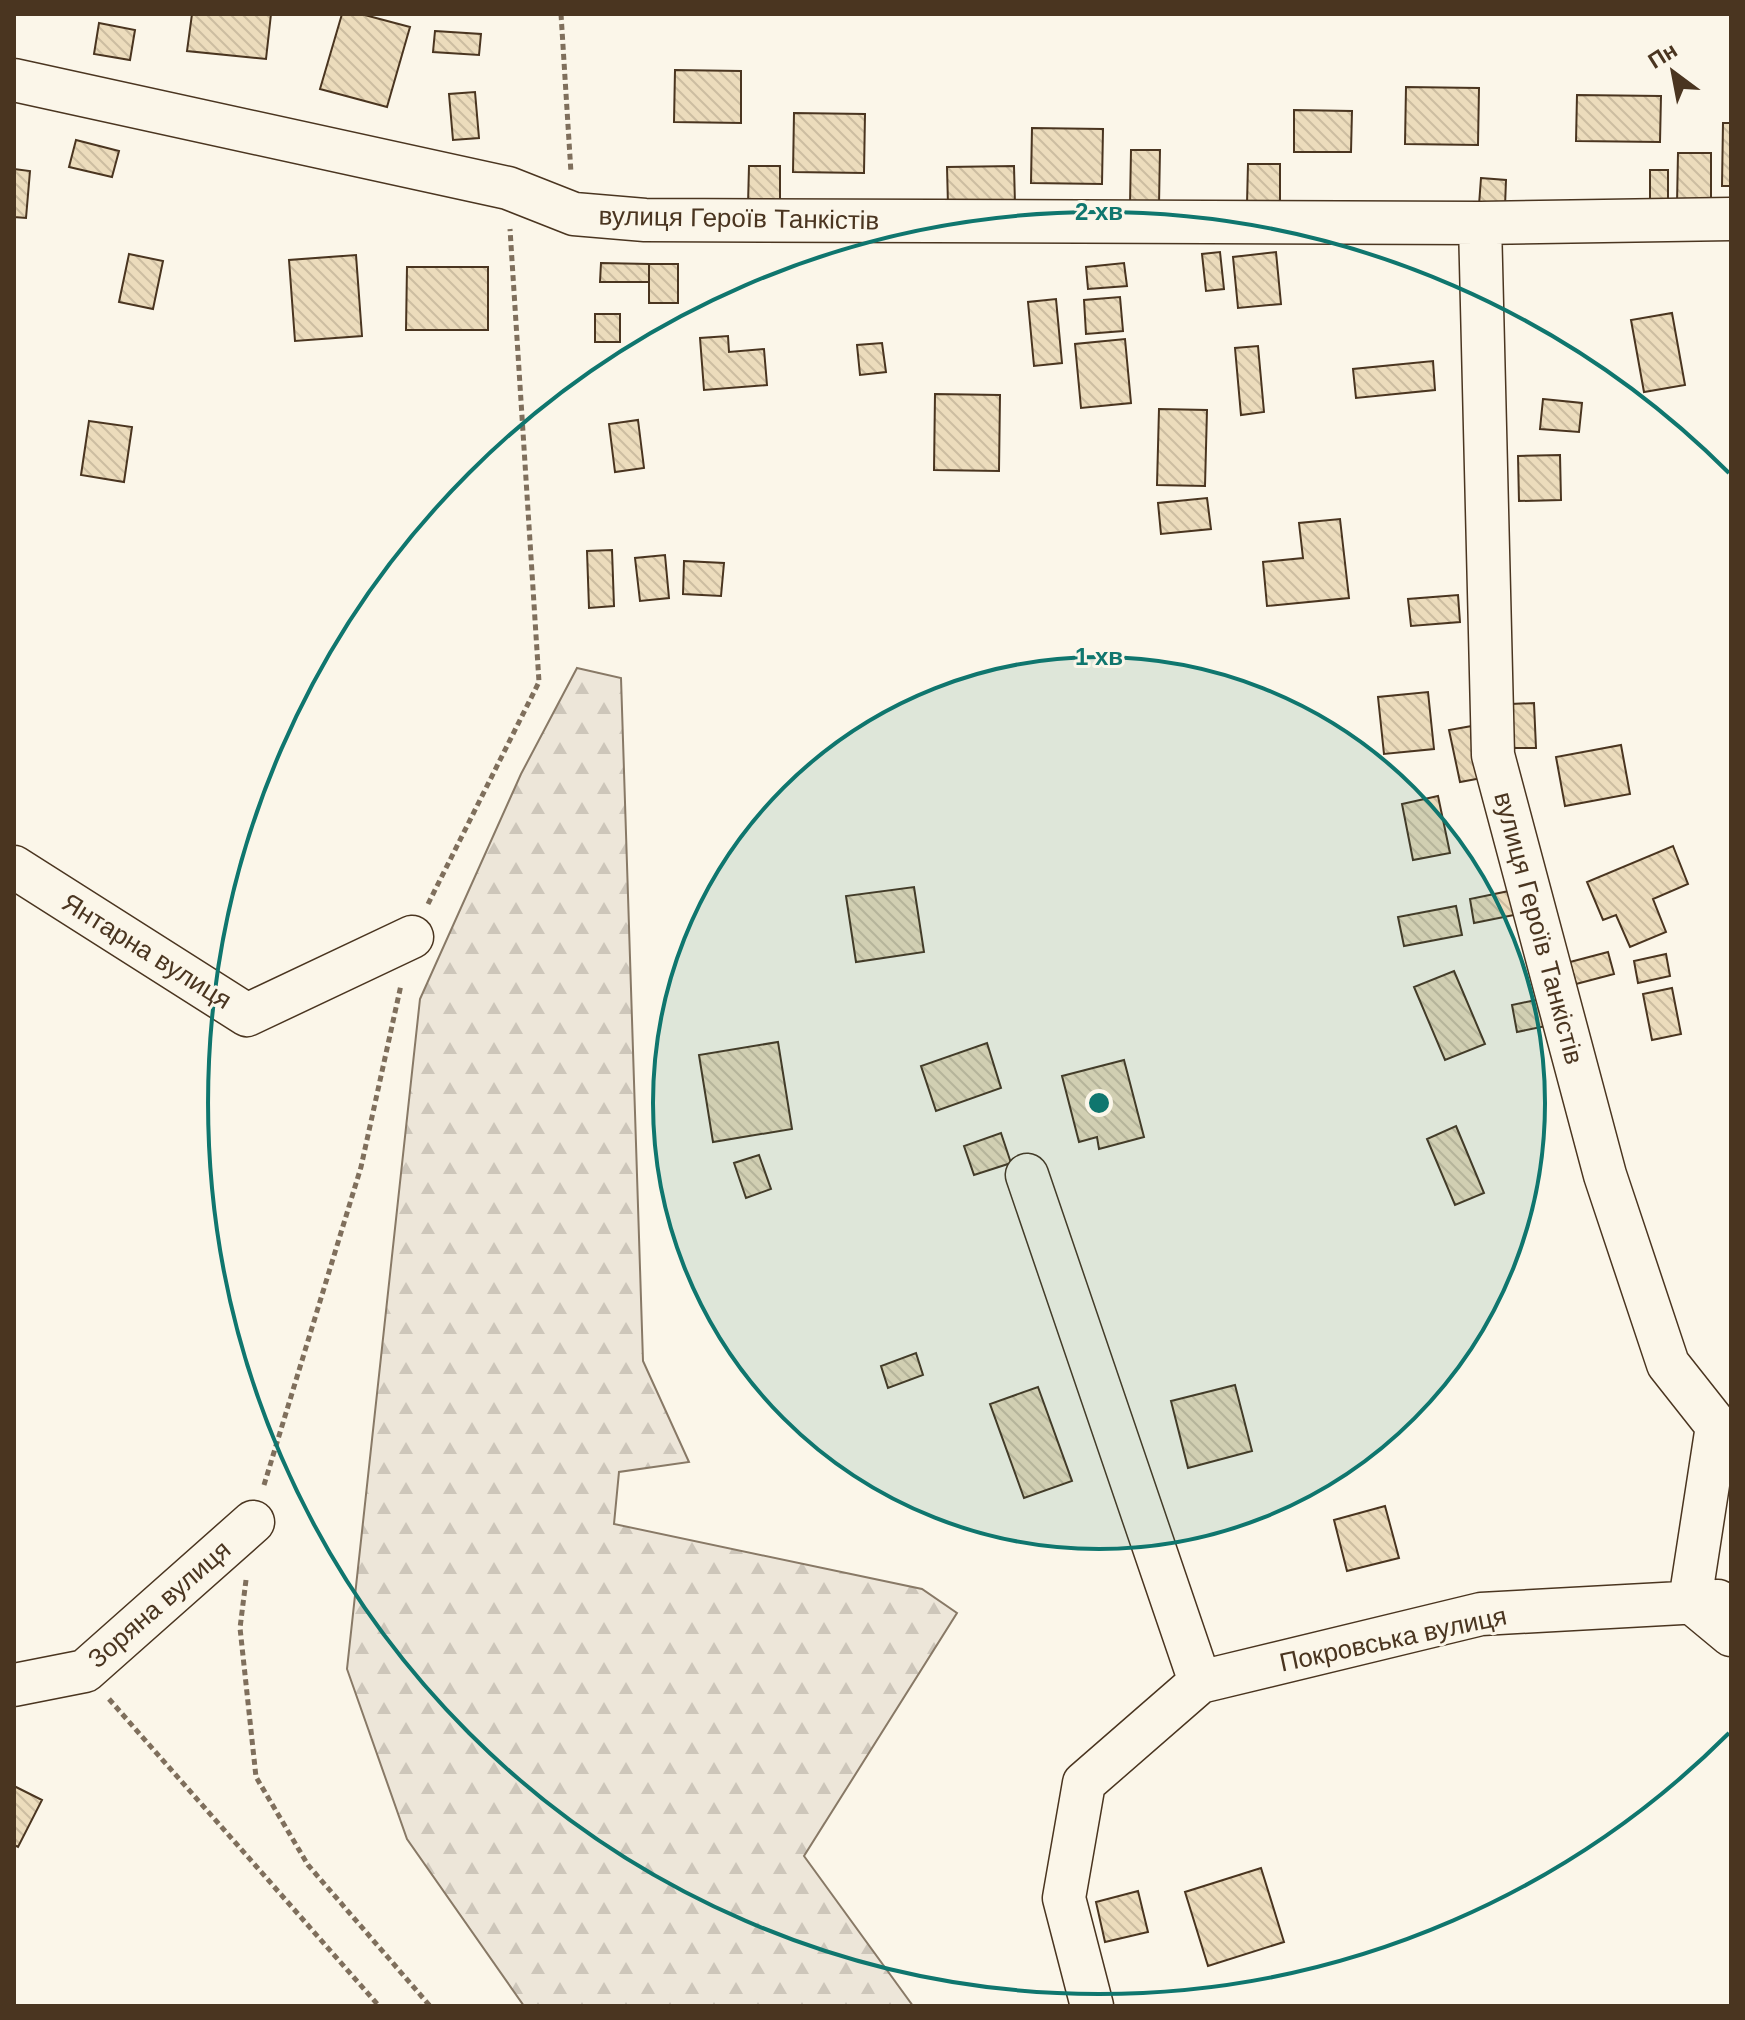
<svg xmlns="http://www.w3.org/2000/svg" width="1745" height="2020" font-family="Arial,sans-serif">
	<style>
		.forest { fill: url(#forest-firs); stroke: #887966; stroke-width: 2 }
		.building { fill: url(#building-back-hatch); stroke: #4a3520; stroke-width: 2 }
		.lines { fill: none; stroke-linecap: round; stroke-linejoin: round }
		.minor-casing { stroke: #4a3520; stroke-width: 45 }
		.path { stroke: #7f6f5c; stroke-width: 5; stroke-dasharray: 6 4; stroke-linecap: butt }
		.minor { stroke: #fbf6e9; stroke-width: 42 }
		.ring { fill: none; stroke: #0f766e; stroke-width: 4 }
		.labels { text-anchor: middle; stroke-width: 6; stroke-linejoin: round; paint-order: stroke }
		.street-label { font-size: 26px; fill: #4a3520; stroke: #fbf6e9 }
		.centre { fill: #0f766e; stroke: #fbf6e9; stroke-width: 4 }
		.ring-label { font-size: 24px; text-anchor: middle; font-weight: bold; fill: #0f766e; stroke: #fbf6e9; stroke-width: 6; stroke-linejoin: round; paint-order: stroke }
	</style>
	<defs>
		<pattern id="forest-firs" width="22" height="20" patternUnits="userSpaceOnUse" patternTransform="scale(2)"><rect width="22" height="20" fill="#ede6d9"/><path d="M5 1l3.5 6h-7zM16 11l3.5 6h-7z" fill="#cdc6ba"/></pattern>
		<pattern id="building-back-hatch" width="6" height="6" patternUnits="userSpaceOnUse" patternTransform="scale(2)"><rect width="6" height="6" fill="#ecdcbc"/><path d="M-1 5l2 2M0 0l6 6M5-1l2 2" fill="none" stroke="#ccbda1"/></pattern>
	</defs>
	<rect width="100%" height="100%" fill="#fbf6e9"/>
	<path class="forest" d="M577,668L621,678L643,1361L689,1462L619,1472L614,1524L922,1589L957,1613L804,1856L913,2006H524L407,1839L347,1669L420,999L521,774Z"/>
	<path class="building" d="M192,14H271L266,59L187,51Z
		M342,14H361L410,27L387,107L320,89Z
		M99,23L135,30L130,60L94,54Z
		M435,31L481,34L479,55L433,52Z
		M675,70L741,71V123L674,122Z
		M1406,87L1479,88L1478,145L1405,144Z
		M475,92L479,138L453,140L449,94Z
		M1577,95L1661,96L1660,142L1576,141Z
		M1294,110L1352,111L1351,152H1294Z
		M794,113L865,114L864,173L793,172Z
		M1723,123H1731V186H1722Z
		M1032,128L1103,129L1102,184L1031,183Z
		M76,140L119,151L112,177L69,167Z
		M1131,150H1160L1159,205H1130Z
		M1678,153H1711V205L1677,204Z
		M1248,164H1280V204H1247Z
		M749,166H780V206L748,205Z
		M1014,166L1015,204L948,205L947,167Z
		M14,169L30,171L26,218L14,217Z
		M1650,170H1668V200L1650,199Z
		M1481,178L1506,180L1505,207L1479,205Z
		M1220,252L1224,289L1206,291L1202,254Z
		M1276,252L1281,304L1238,308L1233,257Z
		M129,254L163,261L153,309L119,302Z
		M356,255L362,336L295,341L289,260Z
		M601,263L649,264V282H600Z
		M1124,263L1127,286L1088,289L1086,267Z
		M649,264H678V303H649Z
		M407,267H488V330H406Z
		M1120,297L1123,331L1086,334L1084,300Z
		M1056,299L1062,363L1034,366L1028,302Z
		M1672,313L1685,385L1644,392L1631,320Z
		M595,314H620V342H595Z
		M728,336L729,352L764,349L767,385L704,390L700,338Z
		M1125,339L1131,403L1081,408L1075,344Z
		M882,343L886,372L860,375L857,345Z
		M1258,346L1264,412L1241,415L1235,348Z
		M1433,361L1435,390L1356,398L1353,369Z
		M935,394L1000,395L999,471L934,470Z
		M1543,399L1582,403L1579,432L1540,429Z
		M1159,409L1207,410L1205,486L1157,485Z
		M638,420L644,468L615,472L609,424Z
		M89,421L132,427L124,482L81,475Z
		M1560,455L1561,500L1519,501L1518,456Z
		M1207,498L1211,529L1161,534L1158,503Z
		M1340,519L1349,598L1267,606L1263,562L1303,558L1299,523Z
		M612,550L614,606L589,608L587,551Z
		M665,555L669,598L640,601L635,558Z
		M684,561L724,563L721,596L683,594Z
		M1458,595L1460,622L1411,626L1408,599Z
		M1428,692L1434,749L1384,754L1378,697Z
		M1534,703L1536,748H1512L1511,704Z
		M1472,726L1482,778L1460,782L1449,730Z
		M1621,745L1630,794L1565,806L1556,757Z
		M1438,796L1450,853L1413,860L1402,804Z
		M1673,846L1688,884L1653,899L1666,932L1630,947L1616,915L1603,920L1587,882Z
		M914,887L924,952L856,962L846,896Z
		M1509,891L1514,915L1474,923L1470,899Z
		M1456,906L1462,935L1404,946L1398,917Z
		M1608,952L1614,974L1576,984L1570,962Z
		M1666,954L1670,976L1638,983L1634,961Z
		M1454,971L1485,1044L1445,1060L1414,987Z
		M1672,988L1681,1034L1652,1040L1643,994Z
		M1541,999L1546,1026L1517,1032L1512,1005Z
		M778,1042L792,1129L713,1142L699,1055Z
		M987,1043L1001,1088L936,1111L921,1066Z
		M1124,1060L1144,1137L1099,1149L1097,1137L1079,1142L1062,1076Z
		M1456,1126L1484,1193L1455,1205L1427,1139Z
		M1001,1133L1011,1163L974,1175L964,1146Z
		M759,1155L771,1189L746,1198L734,1163Z
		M916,1353L923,1375L888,1388L881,1366Z
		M1235,1385L1252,1451L1188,1468L1171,1401Z
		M1038,1387L1072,1481L1024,1498L990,1404Z
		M1385,1506L1399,1558L1347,1571L1334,1520Z
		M14,1786L42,1800L18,1847L14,1845Z
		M1261,1868L1284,1942L1208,1966L1185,1892Z
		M1138,1891L1148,1932L1105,1942L1096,1902Z"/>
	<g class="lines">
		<defs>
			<path id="minor" d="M14,80L508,188L574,214L645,220L1480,223L1731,219
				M1480,223L1493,755L1605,1175L1668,1364L1717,1426L1690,1601L1731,1635
				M14,867L247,1015L412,937
				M1027,1175L1200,1682
				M14,1685L85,1671L253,1522
				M1092,2006L1064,1898L1084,1783L1200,1682L1481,1614L1718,1601"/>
		</defs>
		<use href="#minor" class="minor-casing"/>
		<path class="path" d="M561,14L571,173
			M428,904L539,682L510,229
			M264,1485L361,1167L401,985
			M246,1580L240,1628L256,1777L308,1865L430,2006
			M109,1699L379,2006"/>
		<use href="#minor" class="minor"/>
	</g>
	<circle cx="1099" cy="1103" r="446" fill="#0f766e" fill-opacity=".12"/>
	<g class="ring">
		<circle cx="1099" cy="1103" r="446"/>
		<path d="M1729 1733A891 891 0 1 1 1729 473"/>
	</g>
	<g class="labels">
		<g class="street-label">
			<text transform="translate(739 218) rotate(1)" y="9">вулиця Героїв Танкістів</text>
			<text transform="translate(1539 928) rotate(75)" y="9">вулиця Героїв Танкістів</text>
			<text transform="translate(147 951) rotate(32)" y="9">Янтарна вулиця</text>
			<text transform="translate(159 1604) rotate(-41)" y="9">Зоряна вулиця</text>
			<text transform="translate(1393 1639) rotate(-12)" y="9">Покровська вулиця</text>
		</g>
	</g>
	<circle cx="1099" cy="1103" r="12" class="centre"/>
	<g class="ring-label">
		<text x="1099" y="220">2 хв</text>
		<text x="1099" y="665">1 хв</text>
	</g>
	<rect width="1745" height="2020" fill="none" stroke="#4a3520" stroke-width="32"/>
	<g transform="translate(1673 72) rotate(328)" stroke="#fbf6e9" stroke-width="6" paint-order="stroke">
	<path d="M0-6L14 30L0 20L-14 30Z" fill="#4a3520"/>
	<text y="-12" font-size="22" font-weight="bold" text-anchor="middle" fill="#4a3520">Пн</text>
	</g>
</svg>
